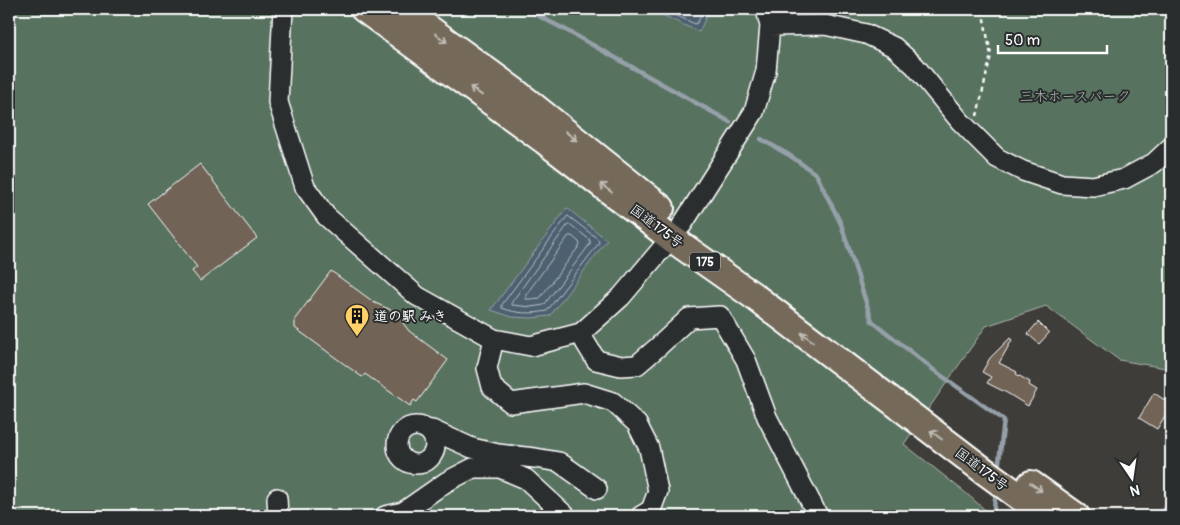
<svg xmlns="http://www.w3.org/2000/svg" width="1180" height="525" font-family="Pangolin,'Klee One',sans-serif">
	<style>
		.green { fill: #587260; stroke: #acb8b0 }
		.water { fill: #4e6070; stroke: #95a0a9 }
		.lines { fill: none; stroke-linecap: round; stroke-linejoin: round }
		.shore { stroke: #b8bfc6; stroke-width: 1 }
		.stream { stroke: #95a0a9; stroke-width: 4.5 }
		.building { fill: #716357; stroke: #fff }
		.minor-casing { stroke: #fff; stroke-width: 22 }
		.highway-casing { stroke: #fff; stroke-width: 30 }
		.path { stroke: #fff; stroke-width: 2.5; stroke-dasharray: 4 4; stroke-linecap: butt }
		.minor { stroke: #2a2d2e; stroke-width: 19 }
		.highway { stroke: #746a5a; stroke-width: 26 }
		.oneway { stroke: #c0bcb5 }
		.labels { text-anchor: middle; stroke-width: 4; stroke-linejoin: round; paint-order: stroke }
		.shield { fill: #2a2d2e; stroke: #bfc0c0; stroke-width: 1 }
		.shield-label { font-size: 12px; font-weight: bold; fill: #fff }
		.park-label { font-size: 14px; fill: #acb8b0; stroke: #2a2d2e }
		.street-label { font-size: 14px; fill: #fff; stroke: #2a2d2e }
		.poi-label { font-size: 14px; font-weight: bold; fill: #fff; stroke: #2a2d2e; text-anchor: start }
	</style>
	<rect width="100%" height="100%" fill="#3f3d3a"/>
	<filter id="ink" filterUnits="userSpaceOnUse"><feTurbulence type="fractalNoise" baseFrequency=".02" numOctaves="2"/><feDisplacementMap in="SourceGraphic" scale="10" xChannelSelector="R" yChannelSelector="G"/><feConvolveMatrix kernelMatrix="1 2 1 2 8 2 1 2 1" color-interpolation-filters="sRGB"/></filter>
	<g filter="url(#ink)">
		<path class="green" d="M9,9H1171V369L1119,360L1046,306L986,326L904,444L967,494L992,516H9Z"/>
		<path class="water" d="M650,9H710L699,32Z
			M567,208L607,240L550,316L531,318L512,317L491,310Z
			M1171,500V516H1155Z"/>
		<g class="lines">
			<path class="shore" d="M662,9L695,24L697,23L705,9
				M568,216L598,239L599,243L547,311C532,314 517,314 502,308V305Z
				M568,225H571L590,240V244L544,305L531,307L512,305V302Z
				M569,236H572L579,242L580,245L540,298L531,299H526V295Z"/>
			<path class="stream" d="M525,9L564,29L730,122
				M761,139L789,155L816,174L841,224L872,321L935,371L1004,420L998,470
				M993,516L996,490"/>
		</g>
		<path class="building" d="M200,164L257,238L200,281L192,271L197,267L148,204Z
			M331,271L375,303L389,309L396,314L409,331L448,360L417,402L414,400L410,406L365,374L362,377L295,328V319Z
			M1038,322L1049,333L1039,344L1028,334Z
			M1010,338L1012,340L999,363L1017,372L1016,374L1030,382L1029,385L1037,390L1028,406L1007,393L987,383L991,377L982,372L990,358Z
			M1154,393L1171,404V406L1157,429L1139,418Z"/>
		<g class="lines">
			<defs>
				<path id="minor" d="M283,9L278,102L305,187L326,216L417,296L494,339L531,346L581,333L621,297L671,238
					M770,26L825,25L866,34L894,47L915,66L960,121L997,158L1023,171L1062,184L1093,186L1124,179L1154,163L1171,147
					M682,225L754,112L766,71L770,26L766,9
					M581,333L585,342L596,360L621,366L637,365L659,346L689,318L720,316L746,360L767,417L818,516
					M494,339L487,368L492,387L511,403L584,393L613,402L637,424L649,448L658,491L651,510L641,516
					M397 445a19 19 0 1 1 38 0a19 19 0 1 1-38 0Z
					M426,429L432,430L472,448L498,454L535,458L559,462L597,489
					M277,498L278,516
					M385,516L403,512L446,482L473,468H500L526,479L566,516"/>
				<path id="highway" d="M364,9L545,141L671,238L755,297L983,470L1046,516
					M402,9L513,90L661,208
					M1031,484L1076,516"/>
			</defs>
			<use href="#minor" class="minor-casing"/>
			<use href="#highway" class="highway-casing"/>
			<path class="path" d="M977,116L991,55L982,9"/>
			<use href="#minor" class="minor"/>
			<use href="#highway" class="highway"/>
		</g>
		<defs><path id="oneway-shaft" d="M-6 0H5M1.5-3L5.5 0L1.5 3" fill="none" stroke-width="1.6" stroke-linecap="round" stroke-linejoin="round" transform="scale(1.25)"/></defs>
		<g class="oneway">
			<use href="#oneway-shaft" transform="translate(441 38) rotate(36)"/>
			<use href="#oneway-shaft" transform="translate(476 91) rotate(-144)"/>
			<use href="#oneway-shaft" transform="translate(571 136) rotate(38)"/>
			<use href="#oneway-shaft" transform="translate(606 188) rotate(-143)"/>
			<use href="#oneway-shaft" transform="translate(807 337) rotate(-143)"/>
			<use href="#oneway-shaft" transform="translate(936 435) rotate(-143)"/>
			<use href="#oneway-shaft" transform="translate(1036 487) rotate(36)"/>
		</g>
	</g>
	<defs>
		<symbol id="building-pin" viewBox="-11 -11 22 30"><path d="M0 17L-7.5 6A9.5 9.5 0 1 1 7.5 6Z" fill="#ffd166" stroke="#2a2d2e"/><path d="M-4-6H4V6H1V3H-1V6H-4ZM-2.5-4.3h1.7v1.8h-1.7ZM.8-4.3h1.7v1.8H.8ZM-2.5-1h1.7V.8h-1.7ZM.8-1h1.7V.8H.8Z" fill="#111"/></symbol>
	</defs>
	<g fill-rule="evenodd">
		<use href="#building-pin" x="343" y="302" width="28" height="38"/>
	</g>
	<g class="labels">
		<rect class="shield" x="690" y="252.5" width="30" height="19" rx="4"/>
		<g class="shield-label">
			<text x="705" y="266">175</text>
		</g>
		<g class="park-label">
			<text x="1075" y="101">三木ホースパーク</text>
		</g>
		<g class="street-label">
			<text transform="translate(657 226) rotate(37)" y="5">国道175号</text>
			<text transform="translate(982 469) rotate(37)" y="5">国道175号</text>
		</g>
		<g class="poi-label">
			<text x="374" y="321">道の駅 みき</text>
		</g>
	</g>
	<rect width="1180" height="525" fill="none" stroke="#2a2d2e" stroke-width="30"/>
	<rect x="15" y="15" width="1150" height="495" fill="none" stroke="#fff" stroke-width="2" filter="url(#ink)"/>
	<g transform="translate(1132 478) rotate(167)" stroke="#2a2d2e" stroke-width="4" paint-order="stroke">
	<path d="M0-4L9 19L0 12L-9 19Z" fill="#ffffff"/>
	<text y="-8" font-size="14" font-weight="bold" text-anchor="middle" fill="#ffffff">N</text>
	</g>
	<path d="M998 45v8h109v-8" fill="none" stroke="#ffffff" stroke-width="2.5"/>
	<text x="1005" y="45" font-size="15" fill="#ffffff" stroke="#2a2d2e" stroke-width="4" paint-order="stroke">50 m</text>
</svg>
